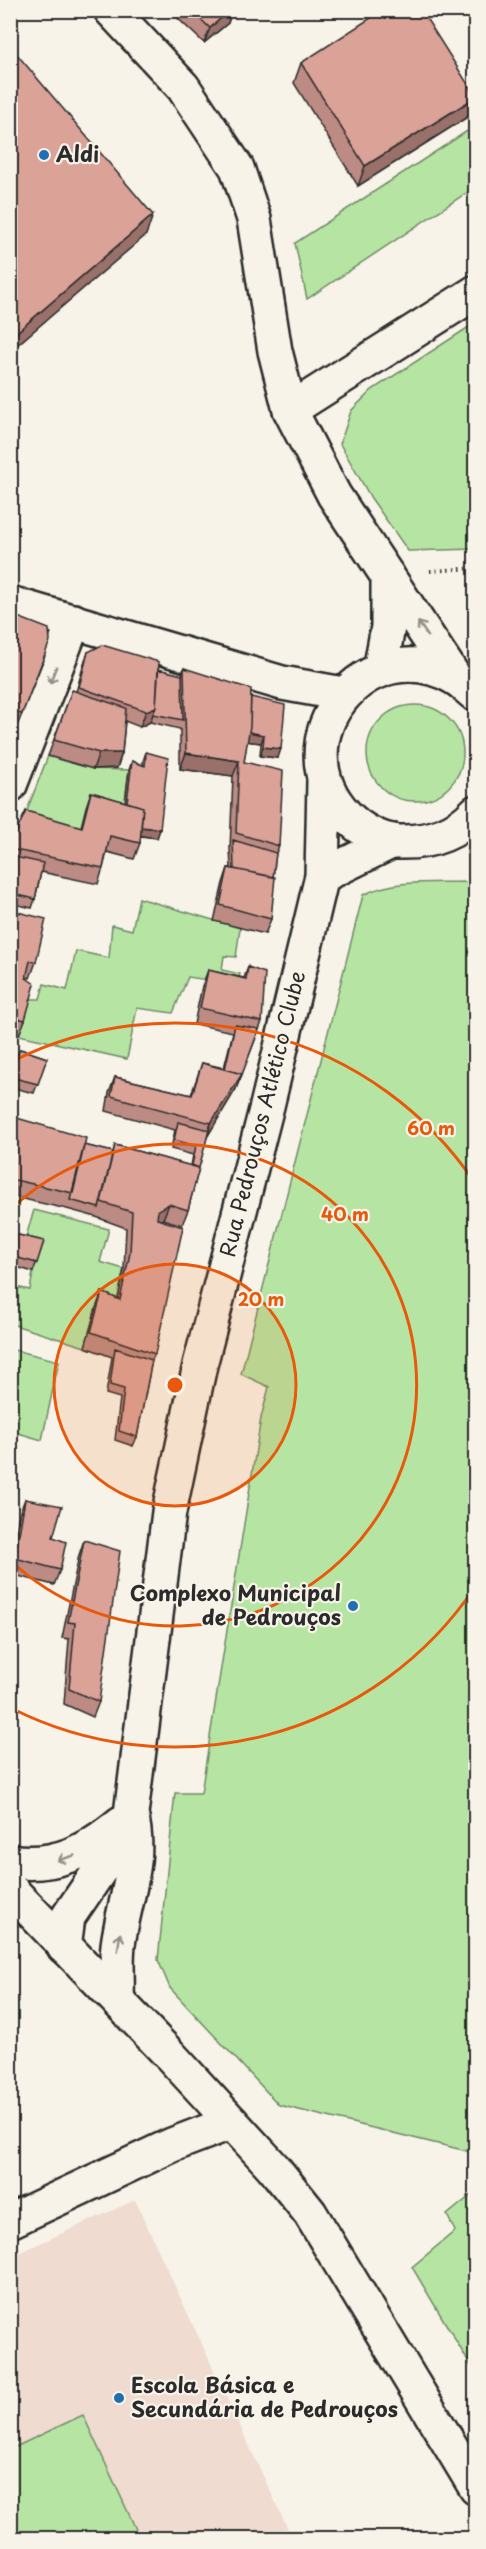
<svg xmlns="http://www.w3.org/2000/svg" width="486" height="2549" font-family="'Playpen Sans',sans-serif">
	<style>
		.built { fill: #efdbd0 }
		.green { fill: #b6e5a3; stroke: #708867; stroke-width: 1.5 }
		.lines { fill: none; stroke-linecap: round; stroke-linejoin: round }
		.minor-casing { stroke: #2b2b2b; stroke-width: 38 }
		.tertiary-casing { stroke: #2b2b2b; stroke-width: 38 }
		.path { stroke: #2b2b2b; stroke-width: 4; stroke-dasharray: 1.5 4.5; stroke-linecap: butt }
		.minor { stroke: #f7f3e8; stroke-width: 33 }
		.tertiary { stroke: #f7f3e8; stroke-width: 33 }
		.wall { fill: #bc8b83; stroke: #2b2b2b; stroke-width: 1.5 }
		.shaded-wall { fill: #99716a; stroke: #2b2b2b; stroke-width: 1.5 }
		.building { fill: #dba298; stroke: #2b2b2b; stroke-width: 1.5 }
		.oneway { stroke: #918f8a }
		.ring { fill: none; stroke: #e8590c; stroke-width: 3 }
		.poi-dot { fill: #1f6fb2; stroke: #f7f3e8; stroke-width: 2 }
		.labels { text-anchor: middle; stroke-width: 4.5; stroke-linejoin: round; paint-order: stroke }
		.poi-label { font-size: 21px; font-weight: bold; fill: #2b2b2b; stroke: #f7f3e8; text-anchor: start }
		.street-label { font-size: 21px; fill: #2b2b2b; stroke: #f7f3e8 }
		.centre { fill: #e8590c; stroke: #f7f3e8; stroke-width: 3 }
		.ring-label { font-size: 18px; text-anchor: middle; font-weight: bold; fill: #e8590c; stroke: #f7f3e8; stroke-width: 4.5; stroke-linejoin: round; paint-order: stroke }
	</style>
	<rect width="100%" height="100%" fill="#f7f3e8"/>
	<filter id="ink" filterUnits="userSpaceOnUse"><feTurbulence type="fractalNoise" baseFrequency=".0167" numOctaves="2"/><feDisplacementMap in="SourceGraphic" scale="12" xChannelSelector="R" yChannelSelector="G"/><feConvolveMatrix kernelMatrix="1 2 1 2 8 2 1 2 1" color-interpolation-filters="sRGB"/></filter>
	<g filter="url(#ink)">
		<path class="built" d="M135,2200L292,2538H11L10,2257Z"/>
		<path class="green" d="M475,126V187L307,299L295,243Z
			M475,323V549L408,551L371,498L340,444L351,411L372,390Z
			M367 753a48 48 0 1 1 96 0a48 48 0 1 1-96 0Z
			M48,756L93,769L129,770L123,818L76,843L21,826Z
			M465,882L476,888L475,2153L279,2105L170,1988L158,1960L175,1793H201L261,1418L269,1387L241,1374L363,895C394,879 431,883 465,882Z
			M139,898L240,928L236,957L224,956L222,970L240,974L236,984L188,977L173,1013L137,1008L127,1059L19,1035L29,999H40L44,984L67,990L76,951L109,958L112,925L132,930Z
			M34,1210L109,1229L100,1262L124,1269L114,1315L96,1308L85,1347L11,1324V1286L30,1290L33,1272L23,1247Z
			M10,1349L59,1361L42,1440L11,1431Z
			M475,2192V2373L412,2267L455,2231L447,2215Z
			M83,2415L140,2538H11V2449Z"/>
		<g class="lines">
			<defs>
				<path id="minor" d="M111,10L183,87L237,168L254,219L275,351L290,410L334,495L455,678
					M290,410L476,292
					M380,671L388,627V576
					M10,785L74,621
					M322,876L393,841
					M10,1861C56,1868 87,1851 121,1823
					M10,1889L169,2054L273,2167L310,2213L476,2488
					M64,1947L68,1917L100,1870L131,1814
					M117,2000C118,1982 116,1963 118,1945C124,1898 143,1862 131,1814L169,1512L200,1365L267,1106L322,876L324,780
					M10,2221L172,2145L232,2122"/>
				<path id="tertiary" d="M10,603L282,683L343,694
					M476,695C469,690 462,682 455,678C367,626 276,741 346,815C359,829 379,840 398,842C428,843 455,835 476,812"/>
			</defs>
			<use href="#minor" class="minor-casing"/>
			<use href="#tertiary" class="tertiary-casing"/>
			<path class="path" d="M430,571L476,568"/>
			<use href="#minor" class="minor"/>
			<use href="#tertiary" class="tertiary"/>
		</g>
		<path class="wall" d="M169,10H232L228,23L204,43Z
			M468,10H476V24Z
			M301,63L469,116L358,186L294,83Z
			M10,614L45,656L16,729L10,728Z
			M88,652L182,675L184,668L251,697L278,758L260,756L261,743L247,741L244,762L279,846L276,853L273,877L271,919L265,934L214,921L223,883L228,868H231L230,849L233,776L180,769V729L150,722L140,727L125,721L122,753L117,768L93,769L48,756L72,690L76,692L83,667Z
			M146,752L160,829L157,838L140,836V843L134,859L107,852L103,868L98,884L41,872L35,899L32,908L10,903V845L81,827L86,807L91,792L125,802L129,770L132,761L143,765V761Z
			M10,910L36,962L30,978L26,977L25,1020L19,1035L10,1033Z
			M248,967L262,1022L236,1089L207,1136L188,1210L182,1225L163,1219L161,1220L155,1354L152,1360L137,1437L133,1446L115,1440L120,1398L106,1394L112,1357L85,1347L96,1308L102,1292L118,1299L124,1269L126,1228L96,1217L67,1209L10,1196V1116L84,1145L113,1152L115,1145L191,1166L193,1155L171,1149L175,1130L106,1111L109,1093L115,1077L191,1095L202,1063L224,1068L233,1032L194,1024L202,986L208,970L244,978Z
			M20,1049L47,1058L34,1093L10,1087V1054L17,1056Z
			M10,1233L44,1241L33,1272L10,1265Z
			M25,1499L53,1537L60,1570L54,1585L10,1574V1568L19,1514Z
			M84,1540L99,1702L93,1717L64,1704L69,1639L62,1638L79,1555Z"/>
		<path class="shaded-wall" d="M230,10H232L228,23L204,43L210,28Z
			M476,97L469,116L358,186L365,166Z
			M153,215L146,235L10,351V338Z
			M156,707L150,722L140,727L146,711Z
			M248,732L264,735L261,743L244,741Z
			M263,747L281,749L278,758L260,756Z
			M99,753H122L117,768L93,769Z
			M186,753L239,761L233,776L180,769Z
			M140,827L160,829L157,838L136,835Z
			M259,1029L236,1089L206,1139L211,1123Z
			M169,1204L163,1219L152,1226L158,1210Z"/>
		<path class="building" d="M191,10H230L210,28Z
			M383,10H421L476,97L365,166L301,63Z
			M15,52L153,215L10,338V55Z
			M10,614L49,629L50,641L22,714L10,711Z
			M102,645L159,662L156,707L146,711L79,687L88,652Z
			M184,668L251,689L250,726L244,762L283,771L279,846L236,833L239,761L186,753Z
			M158,669L182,675L183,720L153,714L156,707Z
			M72,690L126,708L122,753H99L54,740Z
			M251,697L285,705L281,749L263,747L264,735L249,732L250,726Z
			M146,752L168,758L160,829L141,827L143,807L127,802L132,761L145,766Z
			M91,792L143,807L140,843L110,836L103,868L10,849V845L26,811L82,827Z
			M233,840L276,853L273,877L234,869Z
			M10,856L43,863L35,899L10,893Z
			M228,868L275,877L271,919L220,905Z
			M10,910L46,919L36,962L30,961L26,978L35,984L25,1020L10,1016Z
			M248,967L265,973L262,1022L200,1008L208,970L246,979Z
			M235,1025L259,1029L240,1080L242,1074L225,1069Z
			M20,1049L47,1058L38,1084L10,1077V1054L17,1056Z
			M202,1063L242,1074L211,1123L111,1096L115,1077L192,1095Z
			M10,1116L86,1138L73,1193L10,1179Z
			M178,1122L209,1130L199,1168L192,1165L196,1146L174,1140Z
			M84,1145L113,1152L99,1208L70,1200Z
			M115,1145L199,1168L188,1210L169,1204L158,1210L157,1219L183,1227L155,1354L91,1332L102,1292L120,1300L130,1253L132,1212L101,1202Z
			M10,1233L44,1241L37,1263L10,1256Z
			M115,1348L152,1360L137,1437L119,1431L124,1389L110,1385Z
			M25,1499L62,1506L53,1537L66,1542L60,1570L15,1558Z
			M84,1540L120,1551L99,1702L69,1689L75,1623L68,1622Z"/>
		<defs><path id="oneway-shaft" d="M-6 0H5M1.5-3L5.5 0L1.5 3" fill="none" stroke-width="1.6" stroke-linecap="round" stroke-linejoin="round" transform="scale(1.5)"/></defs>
		<g class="oneway">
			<use href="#oneway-shaft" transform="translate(423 629) rotate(-124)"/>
			<use href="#oneway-shaft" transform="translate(53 675) rotate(111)"/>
			<use href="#oneway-shaft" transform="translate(66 1858) rotate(163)"/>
			<use href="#oneway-shaft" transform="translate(119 1942) rotate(-82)"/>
		</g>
	</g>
	<circle cx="175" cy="1385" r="121" fill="#e8590c" fill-opacity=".12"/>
	<g class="ring">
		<circle cx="175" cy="1385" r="121"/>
		<path d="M11 1209A241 241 0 1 1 11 1561"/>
		<path d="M475 1587A362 362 0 0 1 11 1708M11 1062A362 362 0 0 1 475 1183"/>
	</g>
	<g class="poi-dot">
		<circle cx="44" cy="155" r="6"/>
		<circle cx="353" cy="1606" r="6"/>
		<circle cx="119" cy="2398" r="6"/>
	</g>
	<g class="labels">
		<g class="poi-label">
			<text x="56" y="162">Aldi</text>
			<text x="341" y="1601" text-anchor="end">Complexo Municipal<tspan x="341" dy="24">de Pedrouços</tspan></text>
			<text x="131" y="2393">Escola Básica e<tspan x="131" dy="24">Secundária de Pedrouços</tspan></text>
		</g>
		<g class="street-label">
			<text transform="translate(263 1114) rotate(-76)" y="7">Rua Pedrouços Atlético Clube</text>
		</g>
	</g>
	<circle cx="175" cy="1385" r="9" class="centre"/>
	<g class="ring-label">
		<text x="431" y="1135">60 m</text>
		<text x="345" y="1221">40 m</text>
		<text x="261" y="1306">20 m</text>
	</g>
	<rect width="486" height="2549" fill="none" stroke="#f7f3e8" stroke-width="36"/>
	<rect x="18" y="18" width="450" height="2513" fill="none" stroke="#2b2b2b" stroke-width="2" filter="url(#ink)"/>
</svg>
